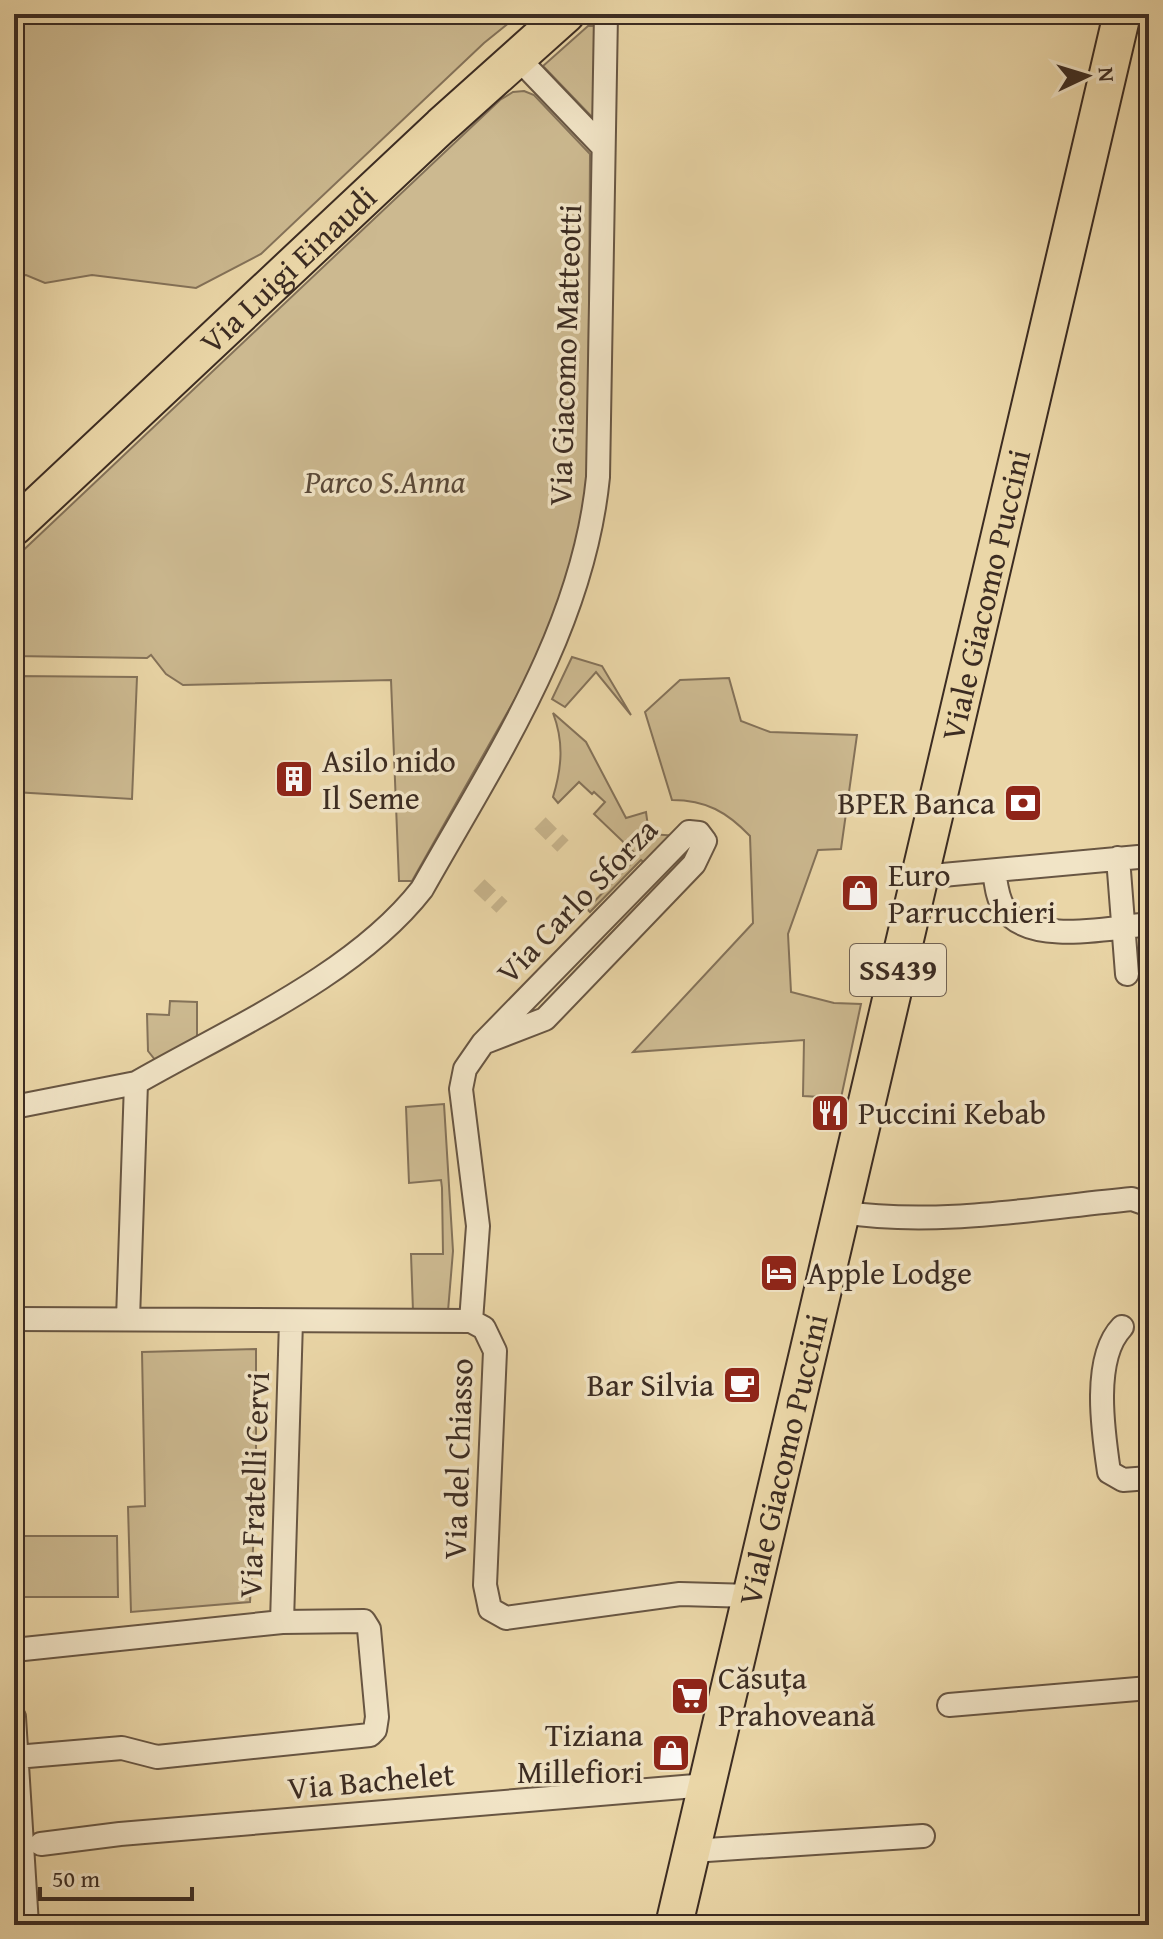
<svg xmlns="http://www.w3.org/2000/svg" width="1163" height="1939" font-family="'Gentium Book Plus',serif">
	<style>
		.green { fill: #ccb990; stroke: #847259; stroke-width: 2 }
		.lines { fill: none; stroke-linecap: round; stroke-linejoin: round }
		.pedestrian-tunnel { stroke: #c7b48c; stroke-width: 16; stroke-dasharray: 16 8; stroke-linecap: butt }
		.minor-casing { stroke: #685643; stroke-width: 26 }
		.primary-casing { stroke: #3c2c22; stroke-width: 40 }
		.minor { stroke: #f1e4c6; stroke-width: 22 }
		.primary { stroke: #ead6a7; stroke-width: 36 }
		.labels { text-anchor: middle; stroke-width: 7; stroke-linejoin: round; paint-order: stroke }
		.shield { fill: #f1e4c6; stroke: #726353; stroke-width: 2 }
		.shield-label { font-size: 30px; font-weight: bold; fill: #3c2c22 }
		.street-label { font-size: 32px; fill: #3c2c22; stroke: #f1e4c6 }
		.park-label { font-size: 32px; font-style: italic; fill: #594838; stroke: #f1e4c6 }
		.poi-label { font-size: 32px; fill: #3c2c22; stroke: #f1e4c6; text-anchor: start }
	</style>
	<rect width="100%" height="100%" fill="#ead6a7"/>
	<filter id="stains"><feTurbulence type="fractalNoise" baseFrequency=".0025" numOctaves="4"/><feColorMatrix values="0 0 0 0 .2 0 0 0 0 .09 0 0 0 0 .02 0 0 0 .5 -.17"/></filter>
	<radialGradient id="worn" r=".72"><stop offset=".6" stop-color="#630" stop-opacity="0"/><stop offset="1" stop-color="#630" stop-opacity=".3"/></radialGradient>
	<path class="green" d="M14,14H520L484,43L261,254L196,288L92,275L45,283L26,275L14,276Z
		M588,26H595L598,33L593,118L543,66Z
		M524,91L534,95L590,154L588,481L568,589L533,667L412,881H399L391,680L183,685L166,674L151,655L147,658L14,656V559L500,100L513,92Z
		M572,657L602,666L631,715L596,672L565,707L552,699Z
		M14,676L137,677L132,799L14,792Z
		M729,678L741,721L770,732L857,735L841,849L818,850L788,934L791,992L834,1003L861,1004L841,1098L803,1096L804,1040L633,1052L753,923L750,836C727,812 706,800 672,800L645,712L680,680Z
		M553,713L586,742L626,818L646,812L649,834L681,836L650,868L641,860L590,912L587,909L638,856L594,814L605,802L594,792L592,794L579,782L558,803L553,797C562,767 564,742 553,713Z
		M170,1001L197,1002V1042L156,1061L148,1051L147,1014L169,1015Z
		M444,1104L453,1251L448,1311H413L411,1254H443L442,1188L441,1180L409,1183L406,1107Z
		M256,1349V1496L250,1602L131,1612L128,1507L145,1506L142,1352Z
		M22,1536H117L118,1597H22Z"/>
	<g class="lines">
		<path class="pedestrian-tunnel" d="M540,823L563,846
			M479,885L502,907"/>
		<defs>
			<path id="minor" d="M517,57L603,147
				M1118,858L1127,974
				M994,871C996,883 997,898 1004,908C1027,946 1111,928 1149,924
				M921,877L1149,856
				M14,1107L136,1083
				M841,1212C936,1227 1037,1208 1132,1199L1149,1205
				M14,1319L471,1321L484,1328L495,1351L485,1585L490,1609L506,1618L680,1594L752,1596
				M128,1319L136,1083C230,1029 355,975 422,889C495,759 583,630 598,477L606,14
				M471,1321L478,1226L461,1089L465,1069L483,1043L689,832L699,833L705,841L694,864L545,1019L483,1043
				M1122,1327C1092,1358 1103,1431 1109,1472L1123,1480L1149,1478
				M14,1650L282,1622L291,1321
				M949,1705L1149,1688
				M14,1717L27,1925
				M16,1757L122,1748L157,1757L370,1735L375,1730L377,1717L369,1629L364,1621L282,1622
				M41,1844L120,1834L707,1785
				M692,1851L923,1836"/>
			<g id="primary">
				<path id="s1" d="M14,527L441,126L566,14"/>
				<path id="s2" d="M674,1925L1122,14"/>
			</g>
		</defs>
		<use href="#minor" class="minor-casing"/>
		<use href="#primary" class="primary-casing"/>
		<use href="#minor" class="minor"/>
		<use href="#primary" class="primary"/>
	</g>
	<defs>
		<symbol id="building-square" viewBox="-11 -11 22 22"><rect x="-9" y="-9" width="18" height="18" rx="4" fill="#8f2418" stroke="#f1e4c6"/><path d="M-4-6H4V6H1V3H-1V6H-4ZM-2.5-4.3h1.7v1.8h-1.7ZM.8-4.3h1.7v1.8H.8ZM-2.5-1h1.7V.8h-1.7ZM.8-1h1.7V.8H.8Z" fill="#fff"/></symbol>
		<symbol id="bank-square" viewBox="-11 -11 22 22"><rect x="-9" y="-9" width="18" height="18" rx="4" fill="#8f2418" stroke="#f1e4c6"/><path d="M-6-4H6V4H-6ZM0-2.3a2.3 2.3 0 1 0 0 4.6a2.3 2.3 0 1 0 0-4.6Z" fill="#fff"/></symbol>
		<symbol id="shop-square" viewBox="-11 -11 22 22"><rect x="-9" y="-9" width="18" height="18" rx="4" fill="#8f2418" stroke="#f1e4c6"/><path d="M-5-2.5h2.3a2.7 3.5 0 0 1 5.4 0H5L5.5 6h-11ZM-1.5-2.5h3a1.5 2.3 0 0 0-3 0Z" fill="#fff"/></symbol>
		<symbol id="restaurant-square" viewBox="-11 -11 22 22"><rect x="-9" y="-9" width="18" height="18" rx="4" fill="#8f2418" stroke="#f1e4c6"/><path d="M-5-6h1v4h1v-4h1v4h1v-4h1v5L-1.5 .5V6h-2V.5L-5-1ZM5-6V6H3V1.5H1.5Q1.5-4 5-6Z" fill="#fff"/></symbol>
		<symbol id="hotel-square" viewBox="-11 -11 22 22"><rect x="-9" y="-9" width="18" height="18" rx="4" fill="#8f2418" stroke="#f1e4c6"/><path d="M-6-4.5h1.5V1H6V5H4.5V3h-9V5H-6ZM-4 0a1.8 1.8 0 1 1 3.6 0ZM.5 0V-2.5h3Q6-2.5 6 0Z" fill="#fff"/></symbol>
		<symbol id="cafe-square" viewBox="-11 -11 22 22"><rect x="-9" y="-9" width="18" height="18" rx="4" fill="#8f2418" stroke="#f1e4c6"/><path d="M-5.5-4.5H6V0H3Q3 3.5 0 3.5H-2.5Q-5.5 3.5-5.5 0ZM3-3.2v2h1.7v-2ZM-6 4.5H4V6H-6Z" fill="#fff"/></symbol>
		<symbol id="supermarket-square" viewBox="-11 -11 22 22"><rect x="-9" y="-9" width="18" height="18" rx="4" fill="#8f2418" stroke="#f1e4c6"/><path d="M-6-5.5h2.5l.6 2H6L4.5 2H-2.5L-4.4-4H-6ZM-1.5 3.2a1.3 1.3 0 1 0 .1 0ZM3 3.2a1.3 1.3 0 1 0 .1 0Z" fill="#fff"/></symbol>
	</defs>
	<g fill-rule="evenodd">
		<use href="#building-square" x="272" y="757" width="44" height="44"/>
		<use href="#bank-square" x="1001" y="781" width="44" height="44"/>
		<use href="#shop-square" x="838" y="871" width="44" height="44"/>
		<use href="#restaurant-square" x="808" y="1091" width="44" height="44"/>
		<use href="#hotel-square" x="757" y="1251" width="44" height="44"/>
		<use href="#cafe-square" x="720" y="1363" width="44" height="44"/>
		<use href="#supermarket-square" x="668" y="1674" width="44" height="44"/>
		<use href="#shop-square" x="649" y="1731" width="44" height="44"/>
	</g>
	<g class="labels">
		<rect class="shield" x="850" y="944" width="96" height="52" rx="6"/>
		<g class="shield-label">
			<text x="898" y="980">SS439</text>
		</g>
		<g class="street-label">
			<text dy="11" stroke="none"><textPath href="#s1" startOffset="376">Via Luigi Einaudi</textPath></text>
			<text transform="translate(565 355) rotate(-88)" y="11">Via Giacomo Matteotti</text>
			<text dy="11" stroke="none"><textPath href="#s2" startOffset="1366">Viale Giacomo Puccini</textPath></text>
			<text transform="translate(577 901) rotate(-46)" y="11">Via Carlo Sforza</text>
			<text transform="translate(458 1459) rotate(-88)" y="11">Via del Chiasso</text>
			<text dy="11" stroke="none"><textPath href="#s2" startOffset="478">Viale Giacomo Puccini</textPath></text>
			<text transform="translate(254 1485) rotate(-88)" y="11">Via Fratelli Cervi</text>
			<text transform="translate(371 1781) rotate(-5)" y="11">Via Bachelet</text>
		</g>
		<g class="park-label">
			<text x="385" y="493">Parco S.Anna</text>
		</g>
		<g class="poi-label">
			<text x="322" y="772">Asilo nido<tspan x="322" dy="37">Il Seme</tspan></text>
			<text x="995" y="814" text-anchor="end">BPER Banca</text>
			<text x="888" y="886">Euro<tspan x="888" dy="37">Parrucchieri</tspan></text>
			<text x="858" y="1124">Puccini Kebab</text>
			<text x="807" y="1284">Apple Lodge</text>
			<text x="714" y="1396" text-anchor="end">Bar Silvia</text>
			<text x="718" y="1689">Căsuța<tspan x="718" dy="37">Prahoveană</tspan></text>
			<text x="643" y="1746" text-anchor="end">Tiziana<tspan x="643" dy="37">Millefiori</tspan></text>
		</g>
	</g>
	<rect width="1163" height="1939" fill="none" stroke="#ead6a7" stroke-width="48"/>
	<rect x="16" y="16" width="1131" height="1907" fill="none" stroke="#3c2c22" stroke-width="4"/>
	<rect x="24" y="24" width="1115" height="1891" fill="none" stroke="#3c2c22" stroke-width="2"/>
	<g transform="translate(1087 76) rotate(86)" stroke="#f1e4c6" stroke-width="6" paint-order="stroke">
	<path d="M0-6L14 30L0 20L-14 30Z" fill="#3c2c22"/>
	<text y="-12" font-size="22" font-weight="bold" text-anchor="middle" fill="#3c2c22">N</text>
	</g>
	<path d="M40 1887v12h152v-12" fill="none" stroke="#3c2c22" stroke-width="4"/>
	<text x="52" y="1887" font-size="24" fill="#3c2c22" stroke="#f1e4c6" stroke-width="6" paint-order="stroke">50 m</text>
	<rect width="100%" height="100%" filter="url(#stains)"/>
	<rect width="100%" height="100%" fill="url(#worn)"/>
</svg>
